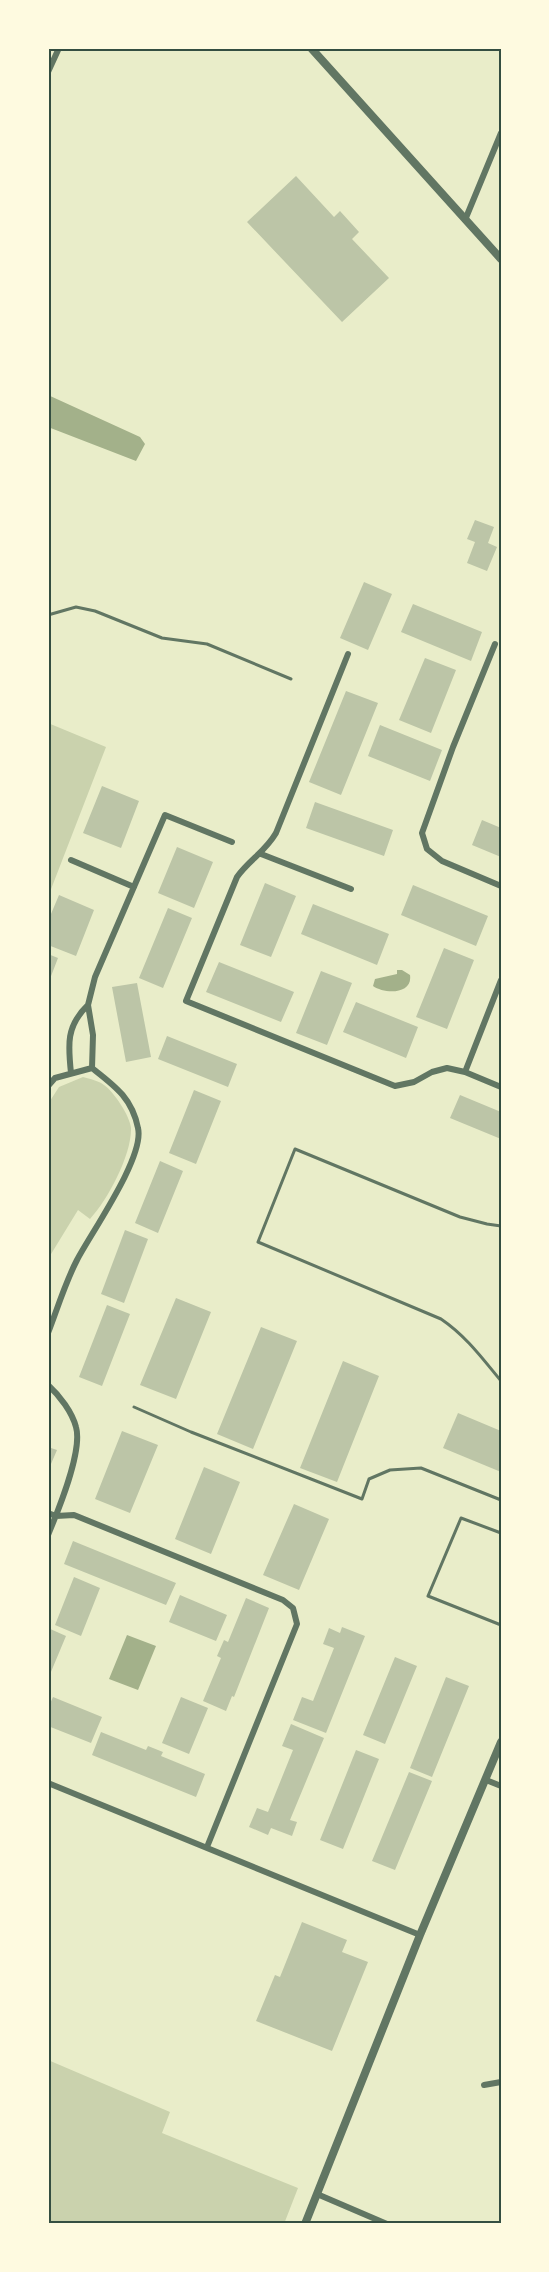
<svg xmlns="http://www.w3.org/2000/svg" width="549" height="2272" font-family="Roboto,sans-serif">
	<style>
		.green { fill: #cad2ad }
		.water { fill: #a3b18a }
		.building { fill: #bcc5a7 }
		.lines { fill: none; stroke-linecap: round; stroke-linejoin: round }
		.service { stroke: #617663; stroke-width: 3 }
		.minor { stroke: #617663; stroke-width: 6 }
		.tertiary { stroke: #617663; stroke-width: 8 }
		.neatline { fill: none; stroke: #344e41; stroke-width: 2 }
	</style>
	<rect width="100%" height="100%" fill="#e9edc9"/>
	<path class="green" d="M48,723L106,747L48,897Z
		M83,1077C90,1079 99,1081 104,1085C114,1092 130,1116 131,1128C132,1154 108,1200 90,1219L78,1210L48,1259V1104L59,1087Z
		M48,2060L170,2112L162,2133L298,2188L284,2224H48Z"/>
	<path class="water" d="M48,395L140,437L145,444L136,461L48,427Z
		M397,970H402L410,975C413,995 384,994 373,986L375,979L397,974Z
		M127,1635L156,1646L138,1690L109,1679Z"/>
	<path class="building" d="M296,176L334,217L340,211L359,232L352,239L389,278L342,322L247,222Z
		M475,520L494,527L488,543L497,547L487,571L467,563L475,542L467,539Z
		M364,582L392,594L368,650L340,638Z
		M413,604L482,632L471,661L401,632Z
		M425,658L456,670L431,733L399,720Z
		M346,691L378,703L341,795L309,782Z
		M380,725L442,750L430,781L368,756Z
		M102,786L139,801L121,848L83,833Z
		M315,802L393,830L384,856L306,828Z
		M482,820L501,828V857L472,845Z
		M177,847L213,862L194,908L158,893Z
		M265,883L296,896L271,957L240,945Z
		M413,885L488,916L476,946L401,915Z
		M59,895L94,910L76,956L48,945V921Z
		M313,904L389,934L377,965L301,934Z
		M168,908L192,918L163,988L139,978Z
		M444,948L474,960L447,1029L416,1017Z
		M48,954L58,958L48,984Z
		M219,962L294,992L281,1022L206,992Z
		M321,971L352,983L327,1045L296,1033Z
		M137,983L151,1057L126,1062L112,987Z
		M356,1002L418,1027L406,1058L343,1032Z
		M167,1036L237,1064L228,1087L158,1059Z
		M194,1090L221,1101L196,1164L169,1153Z
		M460,1095L501,1112V1139L450,1118Z
		M160,1161L183,1171L158,1233L135,1223Z
		M125,1230L148,1239L124,1303L101,1294Z
		M176,1298L211,1312L176,1399L140,1385Z
		M107,1305L130,1314L102,1386L79,1377Z
		M261,1327L297,1341L253,1449L217,1434Z
		M343,1361L379,1376L337,1482L300,1468Z
		M458,1413L501,1431V1472L443,1448Z
		M122,1431L158,1445L130,1513L95,1499Z
		M48,1447L57,1450L48,1471Z
		M204,1467L240,1482L211,1554L175,1539Z
		M294,1504L329,1519L299,1590L263,1575Z
		M73,1541L176,1583L166,1605L64,1564Z
		M74,1577L100,1588L81,1636L55,1625Z
		M180,1595L227,1615L216,1641L169,1622Z
		M246,1598L269,1608L234,1697L232,1696L226,1711L203,1701L221,1658L217,1656L224,1640L228,1642Z
		M342,1627L365,1636L326,1733L293,1720L302,1697L313,1701L334,1648L323,1644L329,1628L340,1633Z
		M48,1628L66,1636L48,1679Z
		M395,1657L417,1666L385,1744L363,1735Z
		M446,1677L469,1686L432,1777L410,1768Z
		M53,1697L102,1717L91,1743L48,1726V1708Z
		M181,1697L208,1708L189,1754L162,1743Z
		M291,1724L324,1738L290,1820L297,1822L292,1836L271,1828L268,1835L249,1827L257,1808L268,1812L293,1750L282,1746Z
		M101,1732L146,1750L148,1746L163,1752L161,1756L205,1774L196,1797L92,1755Z
		M356,1750L379,1759L343,1849L320,1840Z
		M409,1772L432,1781L395,1870L372,1861Z
		M302,1922L347,1940L342,1952L368,1962L332,2051L256,2021L275,1975L280,1977Z"/>
	<g class="lines">
		<path class="service" d="M48,615L76,607L95,611L162,638L207,644L291,679
			M501,1226L487,1224L460,1217L295,1149L258,1242L441,1319C466,1336 482,1358 501,1381
			M134,1407L191,1432L362,1499L369,1479L390,1470L421,1468L501,1500
			M501,1533L461,1518L428,1596L501,1625"/>
		<path class="minor" d="M48,72L59,48
			M465,220L501,133
			M495,644L453,747L422,833L427,849L442,861L501,886
			M348,654L276,833C265,852 249,860 237,877L186,1001L395,1086L414,1082L432,1072L447,1068L465,1072L501,1087
			M261,854L351,889
			M71,860L134,887
			M92,1068L93,1035L88,1005L95,977L165,815L232,842
			M465,1072L501,980
			M71,1073C68,1045 66,1026 88,1005
			M48,1086L55,1078L92,1068C115,1086 132,1098 138,1128C145,1157 91,1233 77,1260C65,1283 57,1310 48,1333
			M48,1385C60,1396 72,1412 76,1427C83,1451 58,1511 48,1535
			M48,1513L56,1516L74,1515L283,1600L293,1608L297,1624L207,1847
			M486,1780L501,1786
			M48,1783L420,1935
			M484,2085L501,2082
			M317,2194L387,2224"/>
		<path class="tertiary" d="M311,48L501,259
			M305,2224L420,1935L501,1742"/>
	</g>
	<rect width="549" height="2272" fill="none" stroke="#fefae0" stroke-width="99"/>
	<rect x="50" y="50" width="450" height="2172" class="neatline"/>
</svg>
